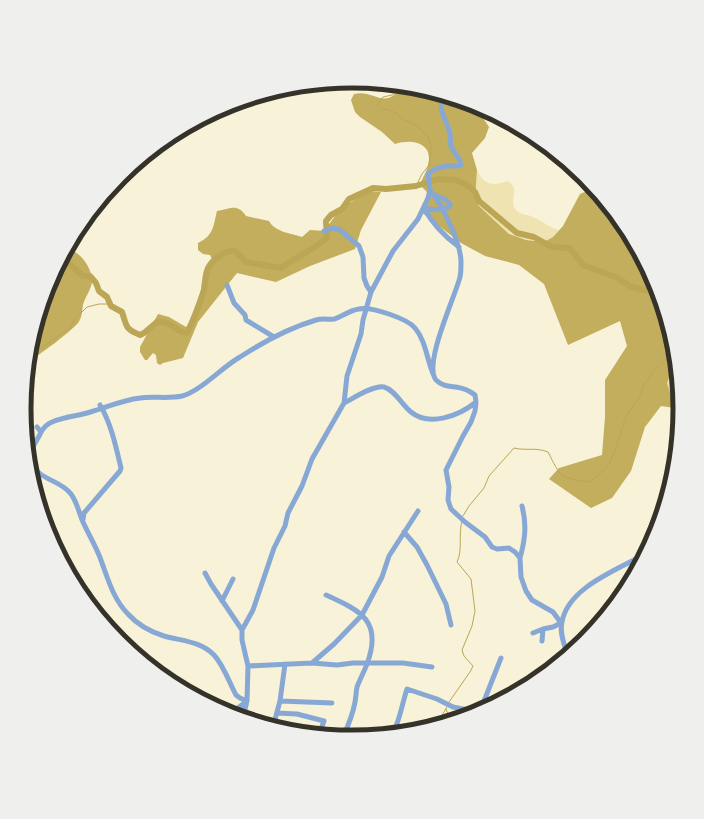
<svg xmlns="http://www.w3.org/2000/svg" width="704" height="819" font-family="Signika,sans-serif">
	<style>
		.green { fill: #efe3b1 }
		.forest { fill: #c2ae5c }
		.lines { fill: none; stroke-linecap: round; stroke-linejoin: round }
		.stream { stroke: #baa654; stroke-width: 1 }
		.river { stroke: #baa654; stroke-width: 6 }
		.minor { stroke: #87a8d4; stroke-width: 5 }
		.rim { fill: none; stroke: #353329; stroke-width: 5 }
	</style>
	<rect width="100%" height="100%" fill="#f8f2d9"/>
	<path class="green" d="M477,170C484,186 493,186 508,181C520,190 510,197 514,207C517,215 527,214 533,217C543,221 549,228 559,230L553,237L544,242L526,240L509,234L479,206L475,199Z
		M675,364L680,409L675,408L667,383Z"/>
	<path class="forest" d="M402,87L416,88L476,106L479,112L489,127L485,138L472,153L477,170L475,199L479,206L509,234L526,240L544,242L553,237L563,226L580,194L587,191L593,192L599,196L604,202L610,216L617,221L620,222L625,227L642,259V269L653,293L659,297L674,346L675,364L667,383L675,408L661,406L645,427L631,471L612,498L591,508L549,479L559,468L602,455L605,417V380L627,346L620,321L568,345L544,284L519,265L485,256L461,243L421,212L426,204L427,192L420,185C422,178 427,172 428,165C434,143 412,138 395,144L382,132L360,117L355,112L351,100L354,94C375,89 383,111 402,87Z
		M369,191L381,192L361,230L355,249L310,266L276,282L237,273L198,322L183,358L163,363L160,365L157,363L156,355L153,353L147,360H145L140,352V347L158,314L169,317L186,327L191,321L200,295L204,273L212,259L210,255L203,254L198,250V243C214,235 213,227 217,211C231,209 237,203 246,216L269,221C275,232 290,233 302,237L310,230L326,231C333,213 352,200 369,191Z
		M68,249C80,251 93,269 92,282C91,290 85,297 83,305C82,311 82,318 78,323C69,333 41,354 29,361L30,345L49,284Z
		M25,419L30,421L34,428L26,431Z"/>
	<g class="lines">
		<path class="stream" d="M416,186L422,174L429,165L431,146L427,135L414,124L404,120L396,113L389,110L382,109L378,105L383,97L392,95L401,89L417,88
			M29,357L58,336L69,329L75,319L87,307L99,304H110
			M463,516L469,506L484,488L489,476L514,448C526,451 536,447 548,452C561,477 559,478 589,482L601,473L610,463L615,450L626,416L638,399L645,383L652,373L674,352
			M449,702L470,672L473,666L464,656L462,650L472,626L475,611L471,579L457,562C463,550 458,535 462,521
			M446,709L450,719L453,720
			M436,725L447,707"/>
		<path class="river" d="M60,263H68L83,276H90L96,283L99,291L107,297L111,306L122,312C127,327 125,329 140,335L144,333L157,322C174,321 174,332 187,333C194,319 199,305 204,290C205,283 205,274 208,268C213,259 224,250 235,251L246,262L281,268C296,257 313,250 327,238L326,221L331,215L342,209L349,199L373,188L386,189L416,186L438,179L456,180L469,186L475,192L479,201L517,233L534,237L552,247L570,248L583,265L618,278L631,287L657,292"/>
		<path class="minor" d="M424,208C433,225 444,236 459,247
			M424,208C432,210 443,211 450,206V204L446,200L435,195
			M324,231L333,228L340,230L359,246L363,257L364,278L367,286L371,292
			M227,285L234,303L245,315L246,320L274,337
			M476,402L475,411L471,422L463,436L446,470L449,487L448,500L451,509L465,522L485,537L492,547L497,549L509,548L515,552L520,558L521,577L526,591L532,600L553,612L561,623L553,627L543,629L542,641
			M344,403C354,398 373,385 384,387C395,390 402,405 411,412C429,427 459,416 476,402L475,395C470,391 463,388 456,387C448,386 442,386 436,380C423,364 455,297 460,277C461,273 461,267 461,262C461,243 442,205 430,190
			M679,410V417
			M37,427L41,432C37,442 27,451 32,463C38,480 61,480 71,494C77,502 79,513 83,522C88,533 94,543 99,555C107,575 112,598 128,614C137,624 151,632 164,636C182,641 200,641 214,655C224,666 229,682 236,695L240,698L247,701
			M41,432C44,427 47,424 52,422C63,417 76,416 87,413C105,408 122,400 140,398C153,396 169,399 182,396C201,391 222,367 240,357C263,342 289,328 316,320C323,318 329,320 334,319C341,317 350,310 359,309C371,306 408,319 415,328C426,341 427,361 434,376
			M30,472L39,473
			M83,520L84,513L120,471L121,468C116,447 111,423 100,405
			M404,532L417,547L427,565L446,604L451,625
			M520,558C525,540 527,525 522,506
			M205,573L211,584L242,630
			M326,595C361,611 383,621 367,664C364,672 360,679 357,687C356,692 356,697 355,702C353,714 348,726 343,737
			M222,601L233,579
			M533,633L543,629
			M567,655C565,645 559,633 562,622C568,587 618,570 645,554
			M312,663L334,644L362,615L382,577L389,556L418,511
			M248,666L312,663L337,665L353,663H403L432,667
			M280,701L332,703
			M482,710L484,701L501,658
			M277,713L297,714L324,721L319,734
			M230,714L247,701
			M243,718L247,701L248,666L242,640V630L253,610L274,548L285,526L288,513L302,486L312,459L344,403L347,376L361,334L363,320L371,292L393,251L418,219L428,198L430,190L428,174C436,166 448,165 459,166L461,165C460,158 455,154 452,148C449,144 451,137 450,133C447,120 436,109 444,96
			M273,727L280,701L285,664
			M393,733C400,720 402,704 407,689L437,699L453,707L478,712"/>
	</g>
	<path d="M0 0H704V819H0ZM31 409a321 321 0 1 1 642 0a321 321 0 1 1-642 0Z" fill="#efefee" fill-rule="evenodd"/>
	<path class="rim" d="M31 409a321 321 0 1 1 642 0a321 321 0 1 1-642 0Z"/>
</svg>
